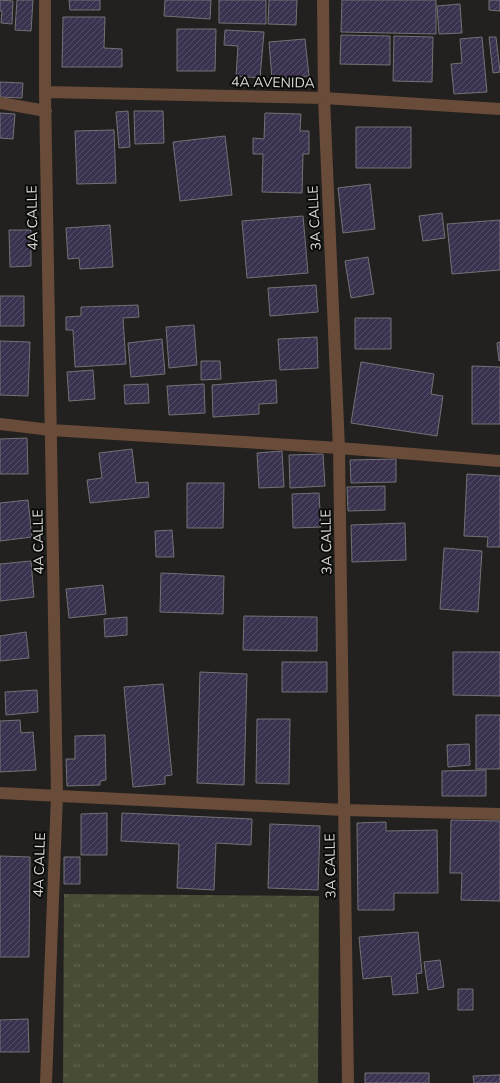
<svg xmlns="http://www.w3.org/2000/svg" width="500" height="1083" font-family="'Nunito Sans',sans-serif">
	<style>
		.grass { fill: url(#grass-tufts) }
		.building { fill: url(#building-hatch); stroke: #727275 }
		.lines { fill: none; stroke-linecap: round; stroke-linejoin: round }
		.street { stroke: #694b39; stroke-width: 12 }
		.labels { text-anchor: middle; stroke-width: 4; stroke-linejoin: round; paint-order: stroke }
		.street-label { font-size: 14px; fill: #dbdad8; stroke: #0b0b0a }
	</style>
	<defs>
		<pattern id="grass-tufts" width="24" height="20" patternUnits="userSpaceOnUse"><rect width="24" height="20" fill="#484c34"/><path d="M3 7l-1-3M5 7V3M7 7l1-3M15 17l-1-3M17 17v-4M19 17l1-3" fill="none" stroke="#626551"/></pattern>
		<pattern id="building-hatch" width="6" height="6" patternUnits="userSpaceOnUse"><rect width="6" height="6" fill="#3a324e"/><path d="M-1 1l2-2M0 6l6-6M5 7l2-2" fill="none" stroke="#564f67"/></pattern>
	</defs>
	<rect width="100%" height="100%" fill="#23211f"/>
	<path class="grass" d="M64,894L319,896L318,1083H63Z"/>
	<path class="building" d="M0,0L13,1L12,24L1,23L2,11H0Z
		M17,0H33L31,31L15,30Z
		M69,0H100V10H70Z
		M165,0H211L210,19L164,16Z
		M219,0H266V24L219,23Z
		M269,0H297L296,25L268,24Z
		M342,0H436V34L341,32Z
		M489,0H500V11L489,10Z
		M460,4L462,33L439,34L437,6Z
		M63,17H105L104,48L122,49V67H62Z
		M177,29H216L215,71H177Z
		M225,30L264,32L260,78L236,76L238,46L224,45Z
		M341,35L390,36V65L340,64Z
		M394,36L433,37L432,82L393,81Z
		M482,37L487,92L454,94L451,64L462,63L460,39Z
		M489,37H496L500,72L493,73Z
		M305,39L309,76L272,79L269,42Z
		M0,82L23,83L22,98L0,97Z
		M128,111L130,147L119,148L116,112Z
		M134,111H163L164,143L135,144Z
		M0,113L15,114L13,139L0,138Z
		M265,113L301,114L300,131H309V154H303L302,193L262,192L263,154H253V138L264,139Z
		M356,127H411V168H356Z
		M114,130L116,183L77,184L75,131Z
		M225,136L232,195L180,201L173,142Z
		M370,184L375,229L343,233L338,188Z
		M442,213L445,238L423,241L419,216Z
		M303,216L308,273L247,278L242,221Z
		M500,220V270L452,274L447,224Z
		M110,225L113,267L80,269L79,258L68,259L66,228Z
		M9,230H31V266L10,267Z
		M368,257L374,294L351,298L345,261Z
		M316,285L318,312L270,316L268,288Z
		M0,296H24V326H0Z
		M138,305L139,317L123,318L126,364L75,367L73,330H66V317L81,316V307Z
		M355,318H391V349H355Z
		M194,325L197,365L169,368L166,327Z
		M317,337L318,368L280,370L278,339Z
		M162,339L165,374L131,377L128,343Z
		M0,341L30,342L28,396L0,395Z
		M500,342V360L499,361L497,343Z
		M201,361H220L221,379L201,380Z
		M361,362L434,374L431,394L443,396L437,436L351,423Z
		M472,366L500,367V424H472Z
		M93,370L95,399L69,401L67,372Z
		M276,380L277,403L259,404V414L213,417L212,385Z
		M148,384L149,403L125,404L124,385Z
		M204,384L205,413L169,415L167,386Z
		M27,438L28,474H0V439Z
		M132,449L136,483L148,482L149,497L90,503L87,480L102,478L99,453Z
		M282,451L284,487L259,488L257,453Z
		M323,454L325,486L290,488L289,455Z
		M396,459V482L351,483L350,460Z
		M467,474L500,476V547H487L488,537L464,536Z
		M187,483H224L223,528H187Z
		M385,486V510L348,511L347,487Z
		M319,493L321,527L293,528L292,494Z
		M28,500L32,537L0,541V503Z
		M405,523L406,560L352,562L351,525Z
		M172,530L174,557H156L155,531Z
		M444,548L482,551L478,612L440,609Z
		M31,561L34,597L0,601V564Z
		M161,573L224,576L223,614L160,612Z
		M103,585L106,614L69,618L66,589Z
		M244,616L317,617V651L243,650Z
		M127,617V635L105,637L104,619Z
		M26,632L29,658L0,661V636Z
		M453,652H500V696L453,695Z
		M282,662H327V692H282Z
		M200,672L247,674L244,785L197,783Z
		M163,684L172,775L165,776V784L133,787L124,687Z
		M37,690L38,712L6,715L5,692Z
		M476,715H500V769H476Z
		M257,719H290L289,784L256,783Z
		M20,720L21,733L33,732L36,770L0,772V721Z
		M105,735L106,780L100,781V785L67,786L66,759H75V736Z
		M469,744L470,765L448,767L447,745Z
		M486,770V796H442V771Z
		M107,813V855H81V814Z
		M122,813L252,819L251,845L216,843L214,890L177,888L179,844L121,841Z
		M451,820L500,821V901L461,900L462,873H450Z
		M386,822V831L437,830L438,893H394V910H358L357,823Z
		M270,824L320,826L318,890L268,888Z
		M0,856L30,857L29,957H0Z
		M64,857H80V884H64Z
		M418,932L422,973L416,974L418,993L393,995L391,976L363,979L359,937Z
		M440,960L444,987L428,990L424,962Z
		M458,989H473V1010H458Z
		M28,1019L29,1052H0V1020Z
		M365,1073H429V1083H365Z
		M500,1075V1083H474L473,1076Z"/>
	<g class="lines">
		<path class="street" d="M45,0V92L57,795L46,1083
			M323,0L324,98L339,448L348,1083
			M45,92L324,98L500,109
			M0,103L46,111
			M0,424L51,430L339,448L500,461
			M0,793L344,810L500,814"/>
	</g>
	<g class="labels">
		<g class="street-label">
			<text transform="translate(273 82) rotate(1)" y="5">4A AVENIDA</text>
			<text transform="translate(32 218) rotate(-91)" y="5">4A CALLE</text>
			<text transform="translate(314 218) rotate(-93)" y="5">3A CALLE</text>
			<text transform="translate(38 542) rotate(-91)" y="5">4A CALLE</text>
			<text transform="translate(326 542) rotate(-91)" y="5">3A CALLE</text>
			<text transform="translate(39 865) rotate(-88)" y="5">4A CALLE</text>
			<text transform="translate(330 866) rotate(-91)" y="5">3A CALLE</text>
		</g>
	</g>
</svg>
